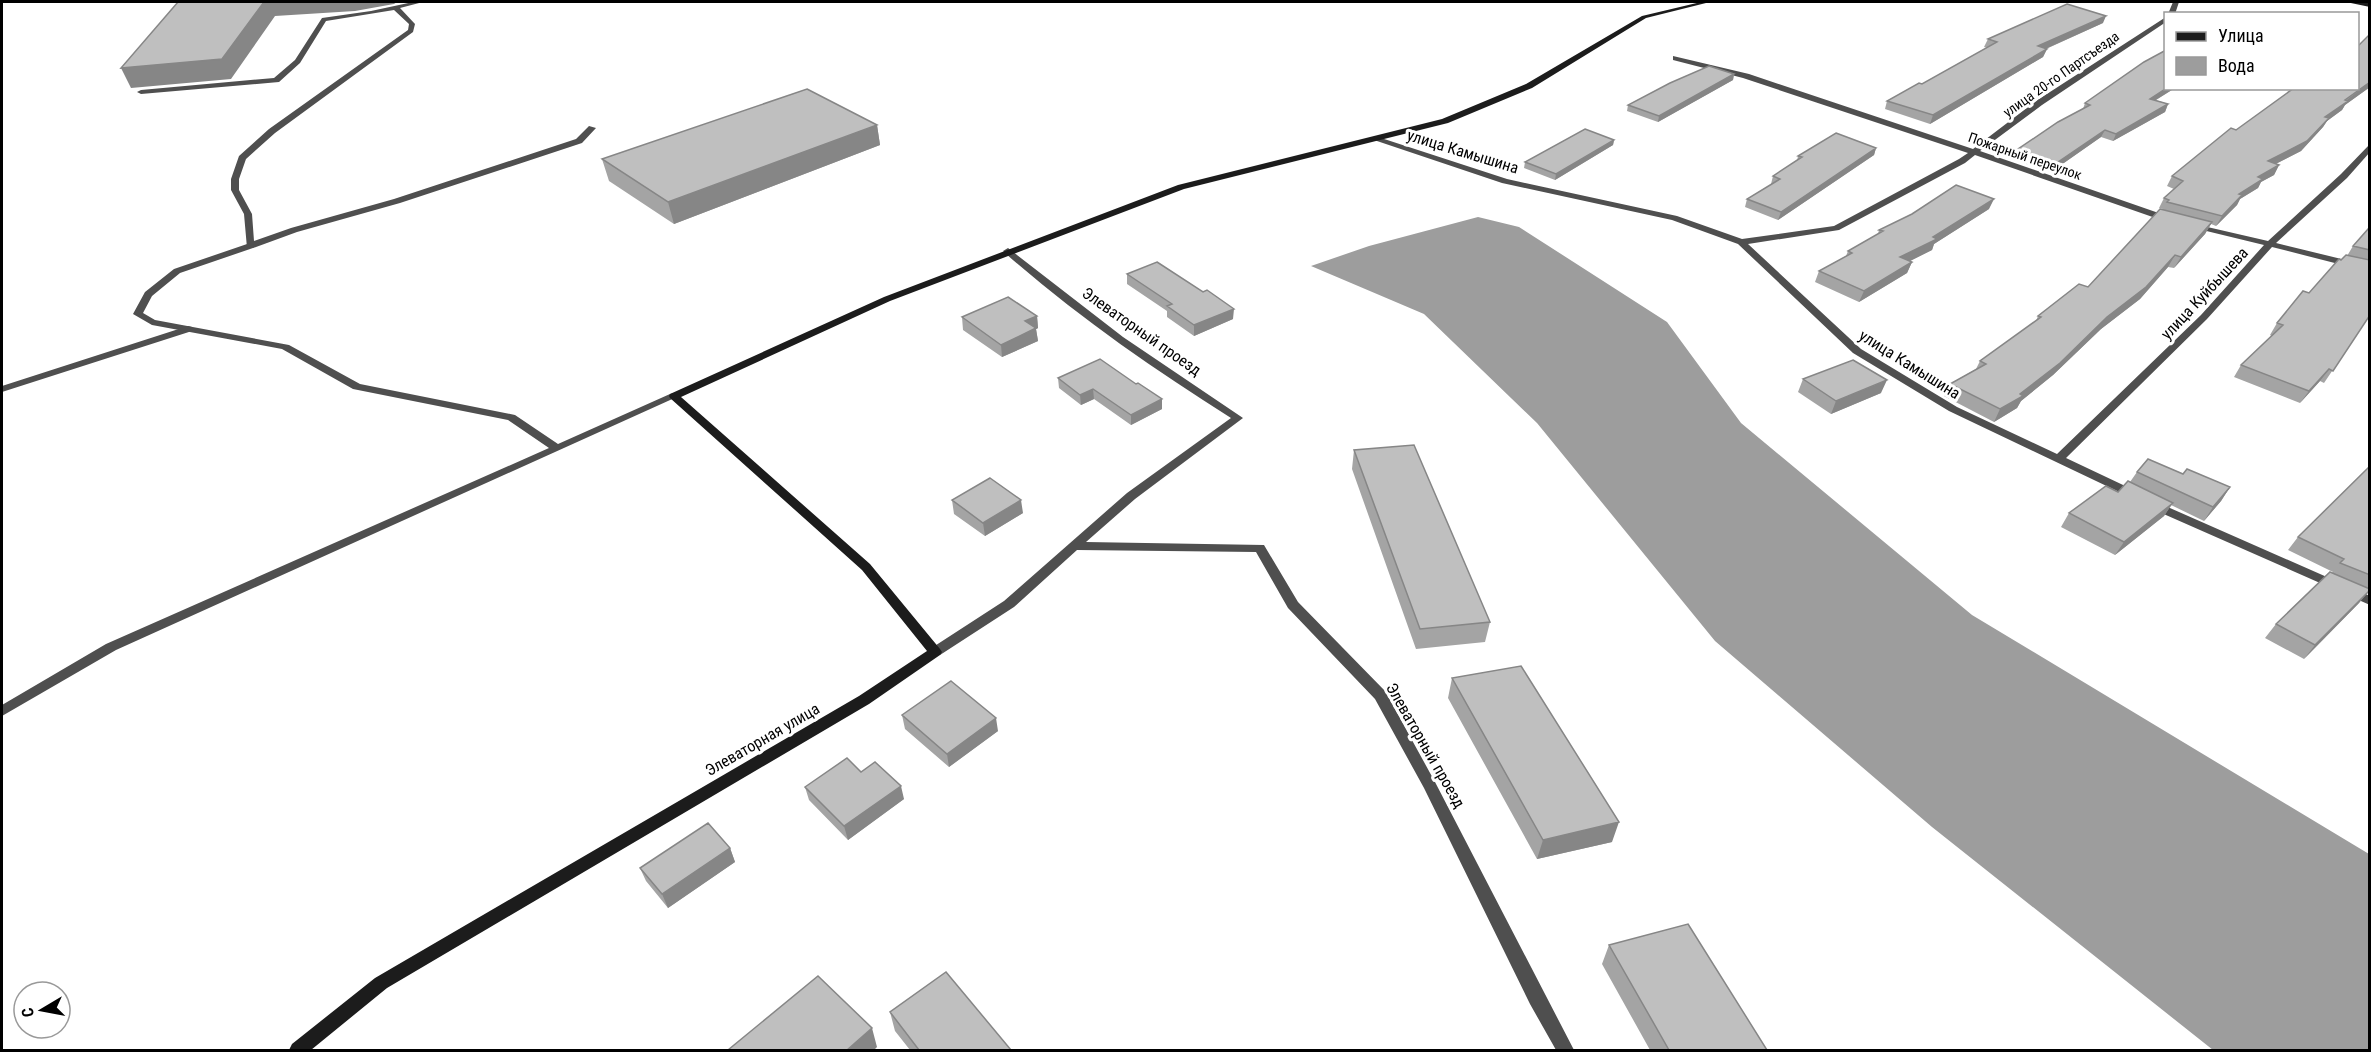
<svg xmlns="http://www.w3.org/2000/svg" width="2371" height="1052" font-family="'Roboto Condensed',sans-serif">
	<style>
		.water { fill: #9d9d9d }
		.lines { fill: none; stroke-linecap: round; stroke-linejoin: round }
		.lane { fill: #4f4f4f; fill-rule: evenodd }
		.street { fill: #4f4f4f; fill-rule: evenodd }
		.secondary { fill: #1c1c1c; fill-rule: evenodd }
		.wall { fill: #a4a4a4 }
		.shaded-wall { fill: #868686 }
		.building { fill: #bfbfbf; stroke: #868686; stroke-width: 1.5 }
		.labels { text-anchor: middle; stroke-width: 6; stroke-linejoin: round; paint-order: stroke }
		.far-street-label { font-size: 14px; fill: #000; stroke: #fff }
		.street-label { font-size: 16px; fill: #000; stroke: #fff }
	</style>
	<rect width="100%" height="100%" fill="#fff"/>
	<path class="water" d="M1478,217L1519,227L1667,322L1741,423L1972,615L2369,854V1050H2213L1932,827L1715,641L1537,423L1424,314L1311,266L1369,246Z"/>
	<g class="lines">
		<path class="lane" d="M413,2H423L400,8L415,24L413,32L275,133L246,159L239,179V190L252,214L254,241L291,228L394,199L576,139L589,126L596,128L582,143L400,203L297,232L253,248H247L244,214L231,190V179L239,156L269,129L408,30L409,24L394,10L326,21L300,63L279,82L141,94L137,92L141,90L274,78L295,60L322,18L371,11Z
			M188,326L192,327V331L2,392V386Z"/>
		<path class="street" d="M2173,2H2179L2175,14H2168Z
			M2166,17V22L2042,105L1980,151L2173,218V222H2167L1975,155L1965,163L1839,230L1748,244L1861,349L1957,407L2057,454L2201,315L2264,245L2190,227V223L2268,241L2341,174L2370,144V152L2347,178L2276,243L2370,266V272L2272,247L2207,319L2066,458L2140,493L2142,496L2140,499L2136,500L1949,411L1853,353L1738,244L1672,220L1502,183L1371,139L1378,137L1507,179L1677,216L1742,239L1834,226L1959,159L1968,153L1743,78L1673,60V56L1749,74L1973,149L2036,101Z
			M250,243L255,246L253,248L180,273L152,296L143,313L155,320L289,345L360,384L515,415L558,444L670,394L674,393L679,396L116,650L2,716V705L106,644L549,448L508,420L353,389L282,349L152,325L133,314L145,292L174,269Z
			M1008,248L1123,337L1243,418L1135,499L1086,542L1264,545L1298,602L1385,691L1435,782L1574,1050H1556L1530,1004L1424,788L1375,699L1288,608L1256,552L1077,550L1014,607L940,655H930L928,652L930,649L1004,601L1127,493L1231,418C1152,368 1075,315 1005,253L1003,251Z
			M2154,501L2370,596V605L2150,508L2148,505Z"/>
		<path class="secondary" d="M1701,2H1710L1646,18L1532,88L1448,123L1184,189L890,301L681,397L870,564L940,649L942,652L940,655L869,704L387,988L311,1050H289L292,1044L375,978L859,696L927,651L862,570L670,398L669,396L670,394L884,297L1178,185L1442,119L1526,84L1642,16Z
			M2346,2L2370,3V7Z"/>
	</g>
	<path class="wall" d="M2103,23L2046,49H2047L2043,57L1930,124L1885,109L1887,101L1922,84L1988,48L1984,47L1988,39Z
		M2370,34V87L2345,105L2342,110L2327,121L2323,127L2301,151L2275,164L2279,165L2274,175L2261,182L2258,188L2240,199L2237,205L2216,226L2211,224L2205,234L2174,268L2168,267L2140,299L2101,329L2053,375L2021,401L2017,408L1994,422L1944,396L1950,384L1976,369L1980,361L2036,321L2038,316L2088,287L2163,209L2159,208L2164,198L2174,189L2167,186L2172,176L2236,130L2358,88Z
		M1734,74L1733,80L1658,122L1627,111L1628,105Z
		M2166,88H2175L2156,100L2168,104L2165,112L2113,141L2101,137L2051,172L2011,159L2015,151L2083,109L2085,103Z
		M877,125L880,145L674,224L609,181L602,159Z
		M1614,140L1613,145L1555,180L1524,168L1525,162Z
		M1876,148L1874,155L1778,220L1745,207L1747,199L1772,184H1771L1773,176L1797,161L1798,156Z
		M1989,209L1934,244L1932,250L1910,261L1912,262L1907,273L1859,302L1815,282L1819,271L1846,256L1848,251L1878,234L1879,230Z
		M2370,228V315L2324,383L2320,381L2300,403L2234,377L2241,365L2272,336L2270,335L2277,323L2309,293L2341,260L2347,256L2353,246Z
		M1127,274L1233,319L1194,336L1167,317V311L1127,284Z
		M1037,316L1038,328L1036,329L1038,341L1002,357L963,330L962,317Z
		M1058,378L1136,384L1162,399V409L1131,425L1094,399L1081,405L1059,388Z
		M1803,379L1881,393L1831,414L1798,392Z
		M1354,450L1490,622L1485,642L1416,649L1352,469Z
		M2370,466V592H2367L2359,603L2304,659L2265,638L2276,624L2333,572L2288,550L2298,537Z
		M2137,472L2183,474L2230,487L2221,501L2204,521L2171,505L2164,516L2115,555L2061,527L2069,513L2118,492L2130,482Z
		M952,500L1023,513L985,536L954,514Z
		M1452,678L1612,842L1537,859L1448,698Z
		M902,715L998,731L949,767L905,729Z
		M861,772L904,799L848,840L809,800L805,787Z
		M730,848L735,862L668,908L646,881L640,868Z
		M1609,945L1767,1050H1650L1602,964Z
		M890,1012L1011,1050H910L895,1031Z"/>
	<path class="shaded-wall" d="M264,2H397L394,4L355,11L275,16L231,79L131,88L121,68Z
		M2106,16L2103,23L2034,54L2038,46Z
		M2047,49L2043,57L1930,124L1933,115Z
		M1734,74L1733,80L1658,122L1659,116Z
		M2370,82V87L2345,105L2342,110L2327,121L2323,127L2301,151L2262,171L2268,161Z
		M2167,88H2175L2146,106L2150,99Z
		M2168,104L2165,112L2113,141L2116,134Z
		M877,125L880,145L674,224L668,202Z
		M2105,130L2101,137L2051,172L2055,164Z
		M1614,140L1613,145L1555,180L1556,174Z
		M1876,148L1874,155L1778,220L1781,212Z
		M2279,165L2274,175L2261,182L2258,188L2240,199L2237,205L2216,226L2222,216L2239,194L2258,177Z
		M1994,199L1989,209L1934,244L1932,250L1896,268L1900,257Z
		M2212,222L2205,234L2174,268L2181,257Z
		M2175,255L2168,267L2140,299L2101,329L2053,375L2021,401L2017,408L1994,422L2000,409L2020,394L2107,317Z
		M1912,262L1907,273L1859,302L1864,291Z
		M1234,309L1233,319L1194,336V325Z
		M1037,316L1038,328L1036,329L1038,341L1002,357L1001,345L1025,321Z
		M2329,369L2320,381L2300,403L2309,391Z
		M1887,380L1881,393L1831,414L1836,401Z
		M1093,389L1094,399L1081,405L1080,395Z
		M1162,399V409L1131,425V415Z
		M2230,487L2221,501L2204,521L2213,507Z
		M1021,500L1023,513L985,536L983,523Z
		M2173,503L2164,516L2115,555L2124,542Z
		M2370,590L2359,603L2304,659L2315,645Z
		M996,718L998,731L949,767L947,754Z
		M901,786L904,799L848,840L844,826Z
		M1619,822L1612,842L1537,859L1543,840Z
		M730,848L735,862L668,908L662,894Z
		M872,1028L877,1047L874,1050H847Z"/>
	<path class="building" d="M178,2H264L222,59L121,68Z
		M2067,4L2106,16L2038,46L2047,49L1933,115L1887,101L1919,83L1922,84L1997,42L1988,39Z
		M2370,34V82L2345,100L2348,101L2325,117L2329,118L2307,141L2268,161L2279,165L2258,177L2263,179L2239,194L2242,195L2222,216L2167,202L2169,200L2164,198L2183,181L2172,176L2231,128L2236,130L2294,88H2358V46Z
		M2166,50V88H2167L2150,99L2168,104L2116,134L2105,130L2055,164L2015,151L2058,122L2090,105L2085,103L2144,62Z
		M1709,66L1734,74L1659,116L1628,105L1670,83Z
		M807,89L877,125L668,202L602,159Z
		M1585,129L1614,140L1556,174L1525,162Z
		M1836,133L1876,148L1781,212L1747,199L1780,179L1773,176L1802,157L1798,156Z
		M1956,185L1994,199L1933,237L1937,239L1900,257L1912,262L1864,291L1819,271L1852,253L1848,251L1883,231L1879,230L1912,214Z
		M2160,209L2212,222L2181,257L2175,255L2146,287L2107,317L2060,363L2020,394L2023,396L2000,409L1950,384L1986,364L1980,361L2041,317L2038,316L2079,284L2088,287Z
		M2369,228L2370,250L2353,246Z
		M2346,255L2370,260V315L2333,371L2329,369L2309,391L2241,365L2283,325L2277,323L2303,291L2309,293L2339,259L2341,260Z
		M1157,262L1203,292L1207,290L1234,309L1194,325L1167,306L1172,304L1127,274Z
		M1008,297L1037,316L1025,321L1036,328L1001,345L962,317Z
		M1100,359L1136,384L1138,383L1162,399L1131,415L1093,389L1080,395L1058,378Z
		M1853,360L1887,380L1836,401L1803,379Z
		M1414,445L1490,622L1420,629L1354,450Z
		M2148,459L2183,474L2187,469L2230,487L2213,507L2137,472Z
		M2370,466V575L2340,563L2344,559L2298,537Z
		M990,478L1021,500L983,523L952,500Z
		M2128,481L2173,503L2124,542L2069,513L2106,486L2118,492Z
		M2330,572L2370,589V590L2315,645L2276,624Z
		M1521,666L1619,822L1543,840L1452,678Z
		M951,681L996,718L947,754L902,715Z
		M847,758L861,772L875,762L901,786L844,826L805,787Z
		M708,823L730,848L662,894L640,868Z
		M1688,924L1767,1050H1669L1609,945Z
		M946,972L1011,1050H919L890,1012Z
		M818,976L872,1028L847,1050H728Z"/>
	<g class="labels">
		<g class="far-street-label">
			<text transform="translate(2061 74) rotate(-35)" y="5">улица 20-го Партсъезда</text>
			<text transform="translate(2025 156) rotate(19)" y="5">Пожарный переулок</text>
		</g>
		<g class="street-label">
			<text transform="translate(1463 151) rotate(17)" y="6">улица Камышина</text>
			<text transform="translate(2204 293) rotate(-47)" y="6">улица Куйбышева</text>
			<text transform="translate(1142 331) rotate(35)" y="6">Элеваторный проезд</text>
			<text transform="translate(1910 364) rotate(32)" y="6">улица Камышина</text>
			<text transform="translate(762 739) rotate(-30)" y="6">Элеваторная улица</text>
			<text transform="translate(1426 745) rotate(60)" y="6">Элеваторный проезд</text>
		</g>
	</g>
	<rect width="2371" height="1052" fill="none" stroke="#000000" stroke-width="6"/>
	<rect x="2164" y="12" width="195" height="78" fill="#ffffff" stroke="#999999" stroke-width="1.5"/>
	<rect x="2176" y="32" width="30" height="9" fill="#1c1c1c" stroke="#999999" stroke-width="1.5"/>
	<text x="2218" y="42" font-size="18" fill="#000000">Улица</text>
	<rect x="2176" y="57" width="30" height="18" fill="#9d9d9d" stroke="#999999" stroke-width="1.5"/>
	<text x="2218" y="72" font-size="18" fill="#000000">Вода</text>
	<g transform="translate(42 1010) rotate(260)"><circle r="28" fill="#ffffff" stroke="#999999" stroke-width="1.5"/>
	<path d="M0-4.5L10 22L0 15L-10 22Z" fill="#000000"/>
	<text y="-9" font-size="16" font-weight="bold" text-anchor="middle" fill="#000000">С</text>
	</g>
</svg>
